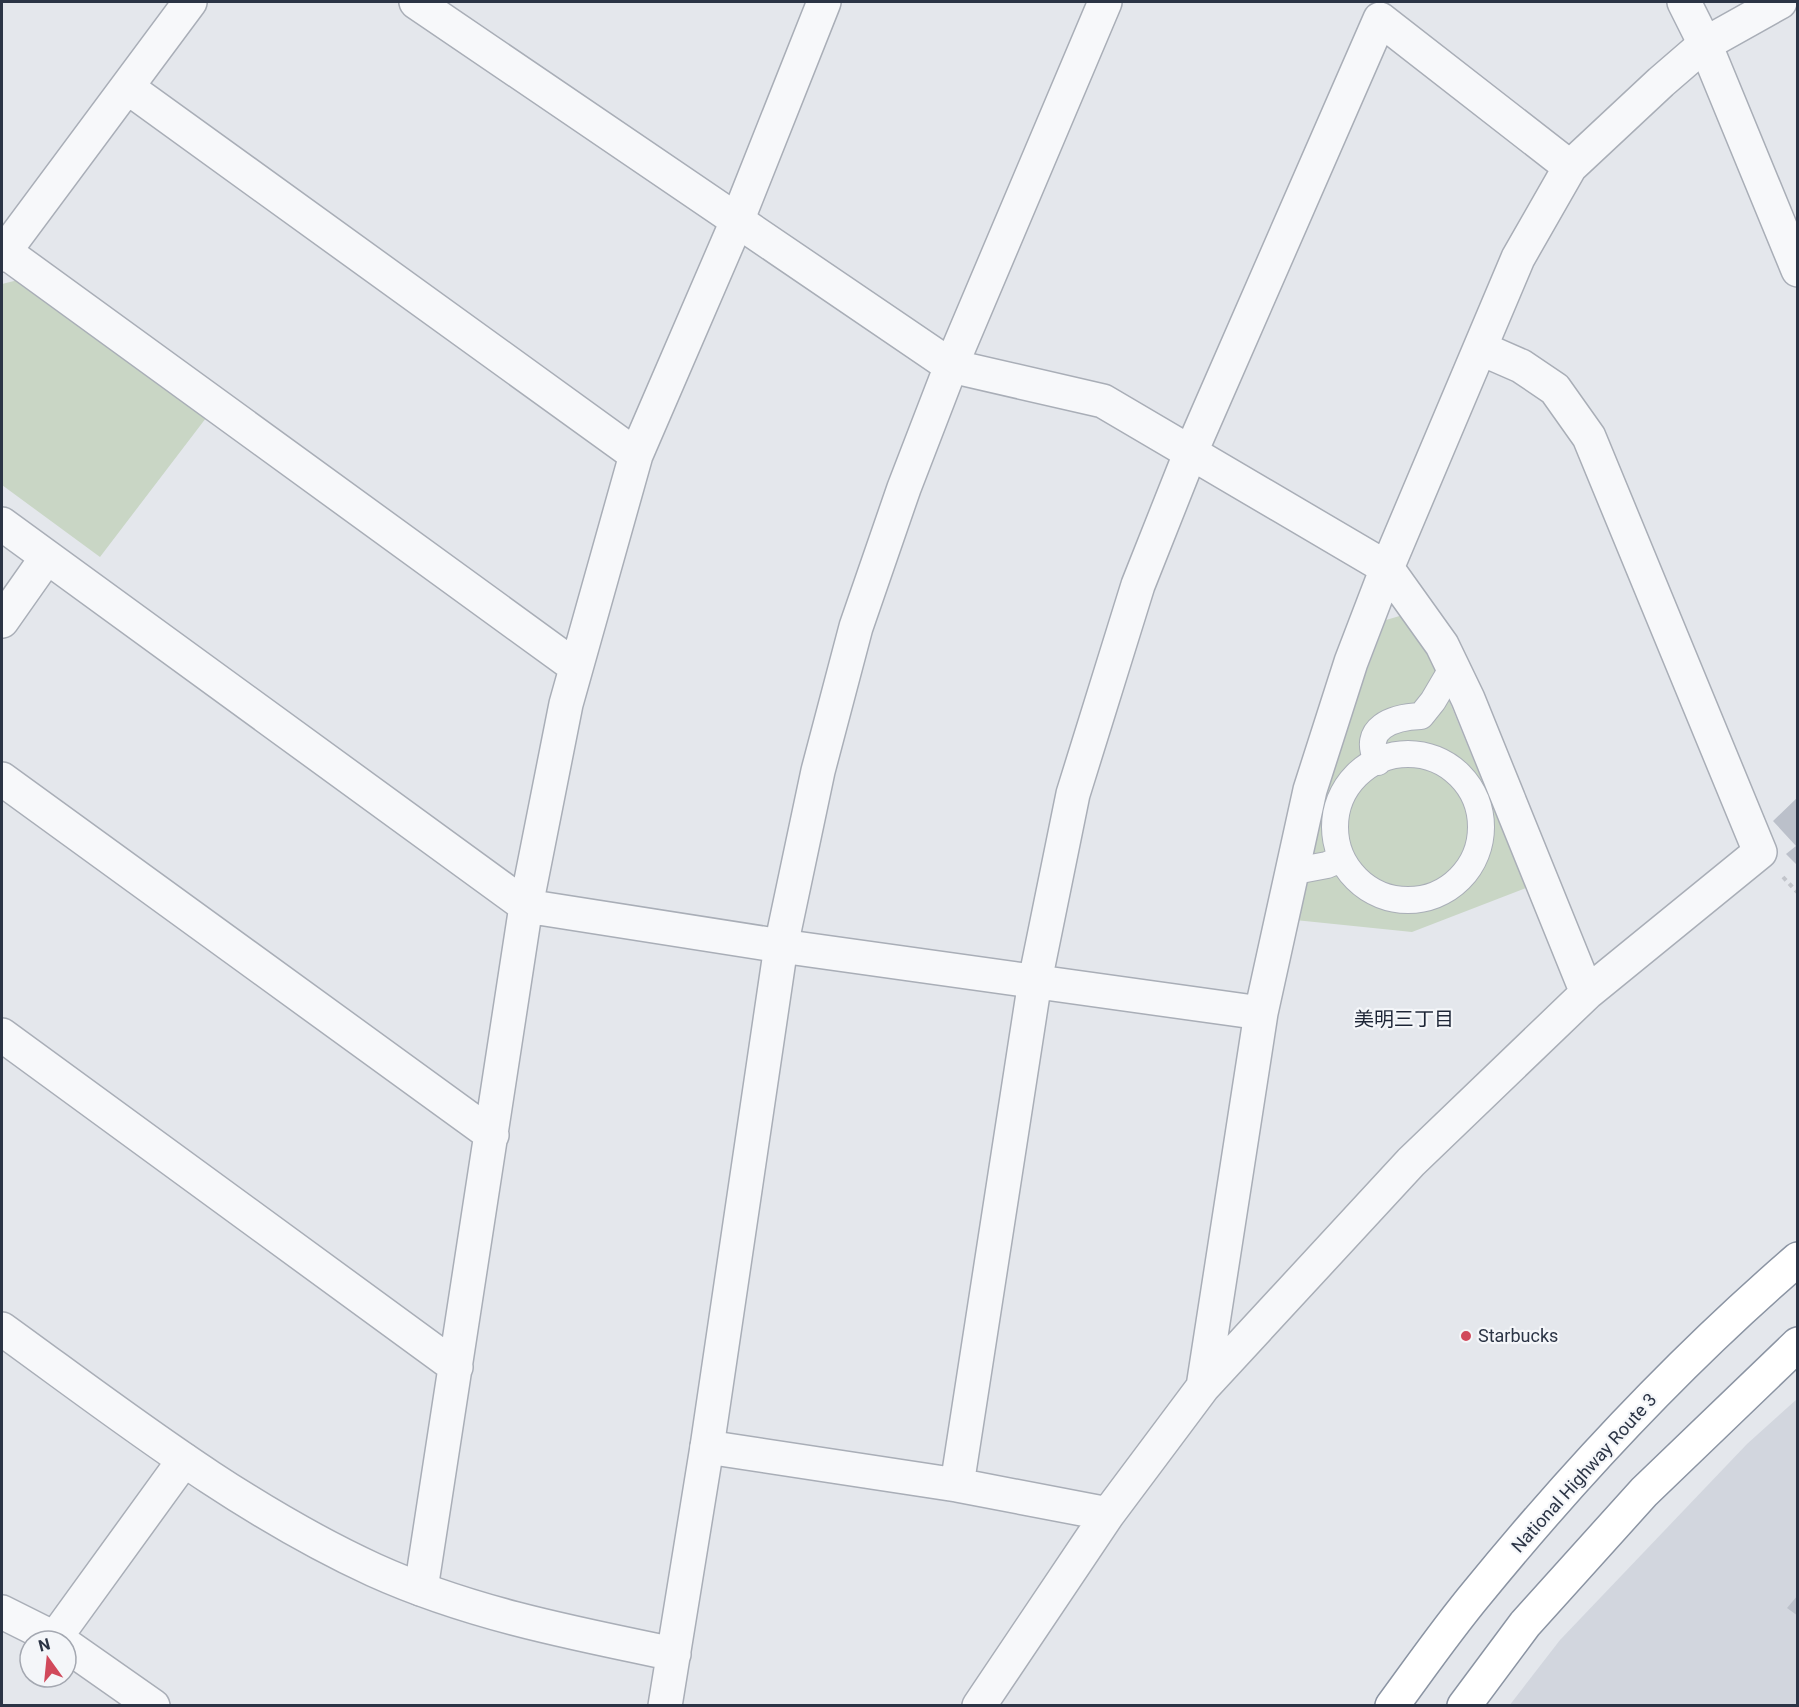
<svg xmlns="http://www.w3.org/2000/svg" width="1799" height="1707" font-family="Roboto,'Noto Sans JP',sans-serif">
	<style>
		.built { fill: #d2d6de }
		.green { fill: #c9d6c5 }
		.building { fill: #bbc0ca }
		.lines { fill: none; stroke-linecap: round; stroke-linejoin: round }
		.pedestrian-casing { stroke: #a9aeb7; stroke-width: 28 }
		.minor-casing { stroke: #a9aeb7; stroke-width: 36 }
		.tertiary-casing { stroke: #a9aeb7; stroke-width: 36 }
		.trunk-casing { stroke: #8b94a3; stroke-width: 36 }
		.path { stroke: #c2c5cb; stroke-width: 4; stroke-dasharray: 4.5 4.5; stroke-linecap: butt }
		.pedestrian { stroke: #f7f8fa; stroke-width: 26 }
		.minor { stroke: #f7f8fa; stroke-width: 33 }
		.tertiary { stroke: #f7f8fa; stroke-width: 33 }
		.trunk { stroke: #fff; stroke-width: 33 }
		.poi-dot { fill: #d1495b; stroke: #f4f6f9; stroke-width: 2 }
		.labels { text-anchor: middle; stroke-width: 4.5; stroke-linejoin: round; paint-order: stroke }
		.poi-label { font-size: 18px; fill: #2b3445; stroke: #f4f6f9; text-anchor: start }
		.street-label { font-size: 18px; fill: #2b3445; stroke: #f4f6f9 }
		.neighbourhood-label { font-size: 20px; fill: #1d2536; stroke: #f4f6f9 }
	</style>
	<rect width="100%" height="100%" fill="#e4e7ec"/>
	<path class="built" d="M1797,1399V1705L1509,1706L1560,1640L1747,1444Z"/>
	<path class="green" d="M18,280L206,418L100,557L2,485V284Z
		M1403,615L1430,654L1526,888L1412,932L1295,920L1321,809L1356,699L1386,620Z"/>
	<path class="building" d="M1798,797V866L1786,854L1796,846L1773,821Z
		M1798,1595V1616L1787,1608Z"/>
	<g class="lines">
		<defs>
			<path id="pedestrian" d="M1335 827a73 73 0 1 1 146 0a73 73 0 1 1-146 0Z
				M1378,762C1360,728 1393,717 1421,716L1433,701L1453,667
				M1290,872L1327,865L1341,859"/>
			<path id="minor" d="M127,87L636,455
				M1570,167L1661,82L1705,44L1780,2
				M4,251L576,667
				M2,255L190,2
				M951,366L1103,401L1387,568L1442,645L1468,699L1587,993
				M2,524L526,906L781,946L1261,1013
				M2,621L47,557
				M2,779L492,1135
				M2,1035L456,1367
				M707,1447L957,1485L1108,1514
				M957,1485L1035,981L1073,794L1138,585L1190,454L1380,19L1570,167L1518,258L1387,568L1351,662L1310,790L1261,1013L1203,1387
				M421,1589L526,906L566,704L636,455L737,221L824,2
				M2,1612L60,1641
				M55,1638L184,1460
				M66,1645L153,1706
				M979,1706L1108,1514L1203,1387L1411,1162L1587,993L1760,852L1589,437L1555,389L1521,366L1482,349"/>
			<path id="tertiary" d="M416,2L951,366
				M1684,2L1705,44L1798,270
				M2,1329C121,1415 239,1508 374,1570C469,1613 572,1633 674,1654
				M665,1706L707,1447L781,946L818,771L856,627L904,488L951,366L1105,2"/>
			<path id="trunk" d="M1392,1706C1420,1668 1447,1629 1477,1593C1575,1473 1681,1360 1798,1259
				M1464,1706L1525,1624L1644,1492L1798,1344"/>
		</defs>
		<use href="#pedestrian" class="pedestrian-casing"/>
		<use href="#minor" class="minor-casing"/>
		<use href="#tertiary" class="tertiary-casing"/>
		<use href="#trunk" class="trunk-casing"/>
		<path class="path" d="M1783,877L1798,893"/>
		<use href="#pedestrian" class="pedestrian"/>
		<use href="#minor" class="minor"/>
		<use href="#tertiary" class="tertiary"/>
		<use href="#trunk" class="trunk"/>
	</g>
	<circle class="poi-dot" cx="1466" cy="1336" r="6"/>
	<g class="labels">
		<g class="poi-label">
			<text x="1478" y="1342">Starbucks</text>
		</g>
		<g class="street-label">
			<text transform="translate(1584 1473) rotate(-48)" y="6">National Highway Route 3</text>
		</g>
		<g class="neighbourhood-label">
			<text x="1404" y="1026">美明三丁目</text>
		</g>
	</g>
	<rect width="1799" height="1707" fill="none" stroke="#2b3445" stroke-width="6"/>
	<g transform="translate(48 1659) rotate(345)"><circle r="28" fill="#f4f6f9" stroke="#a4a8b1" stroke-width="1.5"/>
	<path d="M0-4.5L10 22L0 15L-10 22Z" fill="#d1495b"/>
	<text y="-9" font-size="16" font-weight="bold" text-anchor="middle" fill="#2b3445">N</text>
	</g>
</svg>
